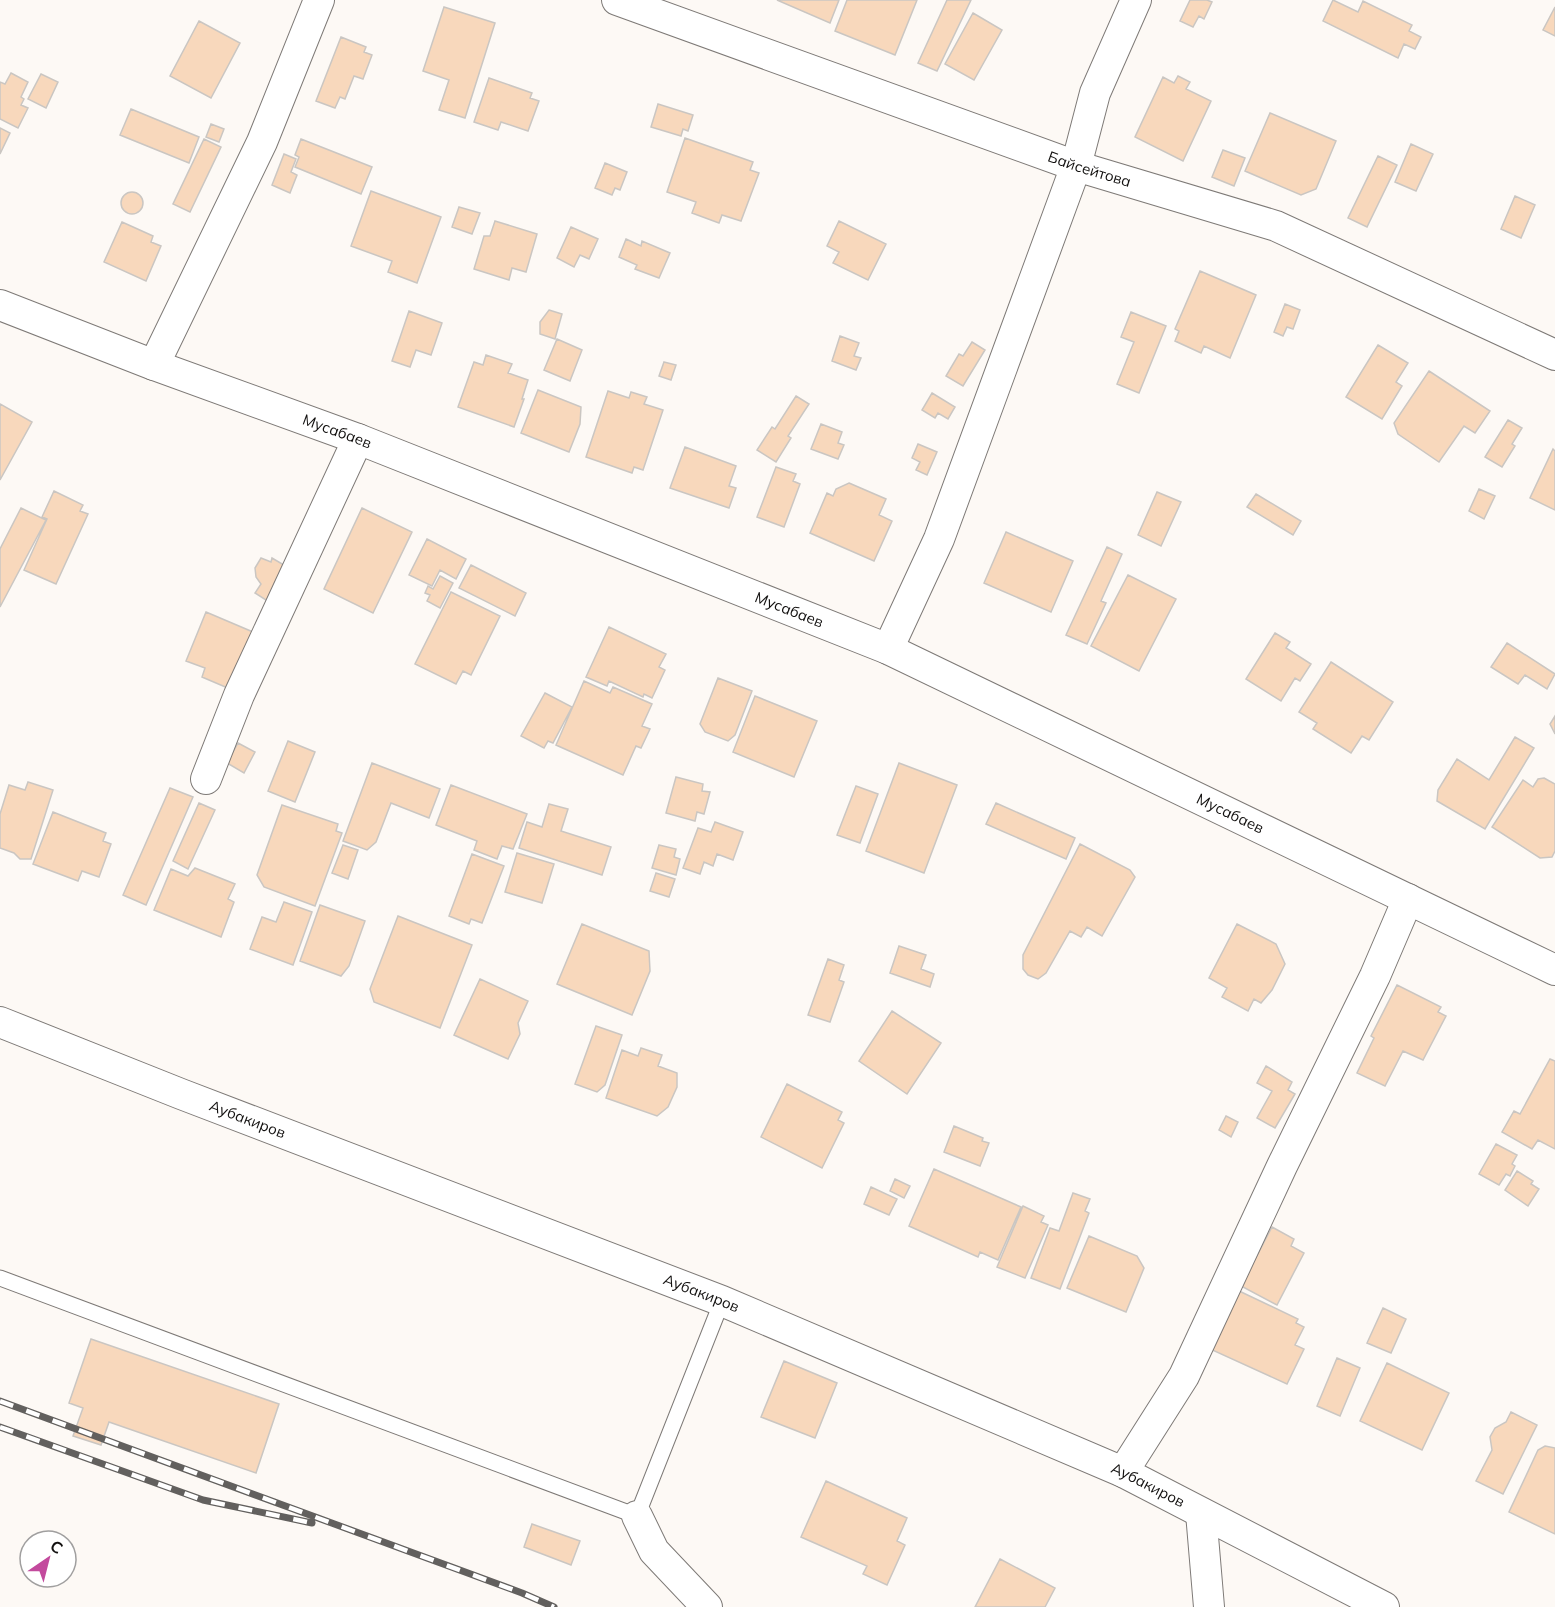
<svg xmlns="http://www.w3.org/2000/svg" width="1555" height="1607" font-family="Mulish,sans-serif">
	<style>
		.building { fill: #f8d8bc; stroke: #cac6c2; stroke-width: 1.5 }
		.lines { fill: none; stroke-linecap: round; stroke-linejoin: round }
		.service-casing { stroke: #7e7a77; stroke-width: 17 }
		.minor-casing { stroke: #7e7a77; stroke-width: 32 }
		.service { stroke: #fff; stroke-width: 15 }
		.minor { stroke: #fff; stroke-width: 30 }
		.rail-casing { stroke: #62605e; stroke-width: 7 }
		.rail { stroke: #fff; stroke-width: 4.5; stroke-dasharray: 14; stroke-linecap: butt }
		.labels { text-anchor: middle; stroke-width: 4.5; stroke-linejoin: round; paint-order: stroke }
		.street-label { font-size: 15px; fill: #12100f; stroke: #fff }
	</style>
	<rect width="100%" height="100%" fill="#fdf9f5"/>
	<path class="building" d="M777,0H839L830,23Z
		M847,0H917L895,55L835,31Z
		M947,0H971L937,71L918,63Z
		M1190,0H1207L1212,2L1204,19L1199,16L1193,27L1180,21Z
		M1333,0L1358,12L1363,1L1412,25L1409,31L1421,37L1415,49L1404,44L1398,58L1323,21Z
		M444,7L495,23L465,118L439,110L449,80L423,71Z
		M1555,7V36L1543,30Z
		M973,13L1002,30L974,80L945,64Z
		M199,21L240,43L211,98L170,76Z
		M341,37L366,47L364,52L372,55L363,79L354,76L345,99L340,97L335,108L316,101Z
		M11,73L28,82L21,97L24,99L21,105L28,108L18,128L0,119V82L5,84Z
		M41,74L58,82L46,108L28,99Z
		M1178,76L1190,82L1186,89L1211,101L1183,161L1135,137L1163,77L1174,83Z
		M489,78L532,93L530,98L539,101L528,131L501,122L498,130L474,122Z
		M658,104L693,115L688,131L683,129L681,136L651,127Z
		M131,109L199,137L189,163L120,135Z
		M1270,113L1336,141L1316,189L1301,195L1245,171Z
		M211,124L224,129L219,142L206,137Z
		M0,128L10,133L0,154Z
		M685,138L753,162L750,170L759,173L741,221L722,215L719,223L692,213L696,202L667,192Z
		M204,139L221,147L190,212L173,204Z
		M301,139L372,167L361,194L295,167L299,157L295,155Z
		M1411,144L1433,154L1416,191L1395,182Z
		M1223,150L1245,158L1234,186L1212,177Z
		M284,154L296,159L291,172L297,175L290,193L272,185Z
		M1378,156L1397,165L1367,227L1348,218Z
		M605,163L627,172L620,190L615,188L612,195L595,188Z
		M371,191L441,217L417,283L388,272L392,261L351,246Z
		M121 203a11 11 0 1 1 22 0a11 11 0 1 1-22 0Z
		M1515,196L1535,205L1521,238L1501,229Z
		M459,207L480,213L472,234L452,227Z
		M495,221L537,234L526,272L512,268L509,280L474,269L484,236H490Z
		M839,221L886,244L868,280L833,263L839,252L827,246Z
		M122,222L153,236L151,242L161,246L146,281L104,262Z
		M571,227L598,239L589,259L580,255L574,267L557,258Z
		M626,239L641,246L642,241L670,253L659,278L635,269L637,265L619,257Z
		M1200,271L1256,295L1230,358L1204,346L1201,353L1175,341L1179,331L1175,329Z
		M1285,304L1300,310L1293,329L1287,327L1283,336L1274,332Z
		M549,310L562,314L555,339L540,334V322Z
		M409,311L442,323L431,355L416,350L410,367L392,361Z
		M1131,312L1166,326L1139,393L1117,384L1134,342L1121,337Z
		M840,336L859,343L854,356L861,358L856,370L832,361Z
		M557,339L582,350L570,381L544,370Z
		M972,342L985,350L963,386L946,376L959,354L963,356Z
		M1378,345L1408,363L1396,382L1402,386L1382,419L1346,397Z
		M486,355L512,364L508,373L528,380L522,399H524L514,427L458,407L474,362L483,365Z
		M664,362L676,365L671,380L659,376Z
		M1429,371L1490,411L1475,433L1464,426L1439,462L1398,434L1394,423Z
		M538,390L581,407L580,424L569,452L521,433Z
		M608,391L629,398L631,392L647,397L644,404L663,410L643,470L634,467L632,473L586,457Z
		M932,393L955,407L948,419L938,413L935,418L922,410Z
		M796,396L809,404L788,436L791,438L776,462L757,450L772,427L775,429Z
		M0,404L32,422L0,480Z
		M1508,420L1522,428L1512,444L1515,446L1502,467L1485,457Z
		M821,424L842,432L838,443L844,445L838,459L811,449Z
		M918,444L937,452L927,475L916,470L920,462L912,458Z
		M685,447L736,466L729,486L736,488L729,508L670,488Z
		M1553,449L1555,451V510L1530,498Z
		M776,467L796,474L793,481L800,484L784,527L757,517Z
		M849,483L886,499L879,515L892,521L874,561L810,533L827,493L833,496L836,489Z
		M1479,489L1495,496L1484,519L1469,511Z
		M54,491L83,505L80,511L88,514L56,584L24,570L47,519L42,517Z
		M1157,492L1181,502L1161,546L1138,535Z
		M1256,494L1301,521L1293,535L1247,507Z
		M21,508L46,520L0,607V549Z
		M362,508L412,532L373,613L324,589Z
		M1006,532L1073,561L1051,612L984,583Z
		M427,539L466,559L456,579L440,570L432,586L409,575Z
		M1107,547L1122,554L1101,601L1106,603L1087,644L1066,635Z
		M261,558L271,562L272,558L289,568L269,602L255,593L261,584L256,577L255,568Z
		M471,565L526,593L515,616L459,588Z
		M1128,575L1176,599L1139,671L1091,646Z
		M440,576L453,583L440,608L427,601L430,595L425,593L428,586L433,589Z
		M451,592L500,616L471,675L463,671L456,684L415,664Z
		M206,612L253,632L230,689L202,677L205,668L186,661Z
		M609,627L666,654L659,667L665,670L652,698L644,694L643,697L609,681L607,686L586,677Z
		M1275,633L1290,642L1286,648L1311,664L1300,681L1295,678L1281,701L1246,679Z
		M1507,643L1555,674L1547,689L1525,675L1518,684L1491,667Z
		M1331,662L1393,702L1369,740L1362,736L1351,753L1313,729L1317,723L1299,712Z
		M718,678L752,691L735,735L728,741L705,732L700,724Z
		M584,681L610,693L613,687L652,704L642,726L650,729L641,748L636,746L623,775L556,745Z
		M545,693L572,707L553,743L548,741L544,748L521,736Z
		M755,696L817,721L794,777L733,752Z
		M1555,716V734L1550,724Z
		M1515,737L1534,748L1485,829L1437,801L1438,790L1457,759L1489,780Z
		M288,741L315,752L295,802L268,791Z
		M238,743L255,752L244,773L227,763Z
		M372,763L440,789L429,818L391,803L376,842L367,850L343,841Z
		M899,763L957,785L924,873L866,851Z
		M676,777L703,784L702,791L710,792L704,814L697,812L695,821L666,813Z
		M1544,778L1555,784V851L1552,857L1540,858L1492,827L1523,780L1533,787L1538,779Z
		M28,782L53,790L31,859H20L14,853L0,848V814L9,785L25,790Z
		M451,785L527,814L513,849L502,846L497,859L474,850L477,841L436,825Z
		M856,786L878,794L860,843L837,835Z
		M170,788L193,797L146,905L123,895Z
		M199,803L215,810L188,869L173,861Z
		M996,803L1075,838L1066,859L986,824Z
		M549,804L568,809L561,831L611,847L602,875L519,848L527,822L542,827Z
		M282,805L338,824L336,831L342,833L315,906L264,887L257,875Z
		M53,812L106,833L103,841L111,844L99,877L82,871L78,881L33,864Z
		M715,822L743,832L733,860L717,854L713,866L704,862L700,874L683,868L698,828L711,832Z
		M1080,844L1130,870L1135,877L1102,936L1087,927L1081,937L1070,931L1046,973L1038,979L1028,975L1023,969V955Z
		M343,845L358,850L348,879L332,873Z
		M659,845L676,849L674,857L680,859L676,875L652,868Z
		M517,853L554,864L542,903L505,892Z
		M472,854L504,866L482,923L471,919L469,924L449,916Z
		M195,868L235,884L228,899L234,902L221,937L154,910L171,869L188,876Z
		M656,873L675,879L669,897L650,891Z
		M284,902L312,912L293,965L250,949L262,917L276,922Z
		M320,905L365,921L349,966L341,976L300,961Z
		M398,916L472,945L440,1028L374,1002L370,989Z
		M582,924L649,951L650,971L632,1015L557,984Z
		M1237,924L1276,944L1285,964L1272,990L1261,1003L1254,999L1248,1011L1222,997L1227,988L1209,978Z
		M899,946L926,955L921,969L934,974L930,987L890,973Z
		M828,959L844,965L839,980L844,982L830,1022L808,1015Z
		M480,979L528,1001L518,1023L520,1034L508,1059L454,1035Z
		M1397,985L1441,1007L1438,1012L1446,1016L1423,1060L1403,1051L1385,1086L1357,1073L1374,1038L1371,1036Z
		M892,1011L941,1043L907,1094L859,1061Z
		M596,1026L622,1035L605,1085L597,1092L575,1084Z
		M641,1048L662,1055L658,1066L677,1073V1087L668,1107L657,1116L606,1098L622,1050L638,1056Z
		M1550,1059L1555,1061V1149L1538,1140L1532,1149L1502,1132L1514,1111L1520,1114Z
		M1266,1066L1292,1082L1288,1090L1295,1094L1275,1128L1257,1118L1272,1091L1257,1083Z
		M787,1084L842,1112L838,1120L844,1123L822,1168L761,1137Z
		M1226,1116L1238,1122L1231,1137L1219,1130Z
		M954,1126L983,1138L982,1141L989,1143L980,1166L944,1152Z
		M1496,1144L1517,1155L1512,1164L1515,1166L1510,1176L1506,1174L1499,1185L1479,1174Z
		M934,1169L1021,1207L998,1260L980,1252L978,1257L909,1226Z
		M1517,1171L1533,1181L1531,1184L1539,1189L1528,1206L1505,1190Z
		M895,1179L910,1186L904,1198L890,1191Z
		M871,1187L897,1199L889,1215L864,1204Z
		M1073,1193L1090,1199L1085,1211L1089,1213L1060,1289L1031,1278L1050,1228L1059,1231Z
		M1023,1206L1044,1216L1041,1222L1048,1225L1025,1278L997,1267Z
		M1272,1227L1294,1239L1291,1246L1304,1253L1277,1305L1241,1286Z
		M1089,1236L1137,1256L1144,1268L1126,1312L1067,1288Z
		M1237,1290L1298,1319L1296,1323L1304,1327L1295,1345L1304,1349L1287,1384L1210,1349Z
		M1383,1308L1406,1319L1391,1353L1367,1343Z
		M91,1339L279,1404L256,1473L109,1422L101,1445L73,1436L83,1408L69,1403Z
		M1337,1358L1360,1368L1340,1416L1317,1406Z
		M784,1361L837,1383L815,1438L761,1417Z
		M1387,1363L1449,1393L1422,1450L1360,1421Z
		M1511,1412L1537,1425L1503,1494L1476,1481L1492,1450L1490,1437L1495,1428L1506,1422Z
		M1545,1446L1555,1448V1534L1509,1512L1538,1450Z
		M826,1481L907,1518L897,1541L905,1545L887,1585L863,1574L867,1566L801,1537Z
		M532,1524L580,1541L571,1565L524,1547Z
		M1000,1559L1055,1588L1045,1607H975Z"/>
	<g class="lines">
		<defs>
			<path id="service" d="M0,1278L637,1516L722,1301"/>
			<g id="minor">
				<path id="s1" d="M617,0L1076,166L1276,226L1555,355"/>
				<path id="s2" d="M0,305L154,365L358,439L888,649L1555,970"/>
				<path d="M154,365L262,142L319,0"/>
				<path d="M888,649L939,539L1076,166L1095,93L1136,0"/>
				<path d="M206,779L239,695L358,439"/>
				<path id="s3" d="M0,1022L181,1094L722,1301L1123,1472L1384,1607"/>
				<path d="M1123,1472L1184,1376L1282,1166L1375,976L1408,899"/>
				<path d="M1201,1513L1209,1607"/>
				<path d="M637,1516L654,1551L707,1607"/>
			</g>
		</defs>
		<use href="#service" class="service-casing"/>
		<use href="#minor" class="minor-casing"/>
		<use href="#service" class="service"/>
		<use href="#minor" class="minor"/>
		<defs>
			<path id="rail" d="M0,1401L522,1593L554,1607
				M0,1427L203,1500L312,1523"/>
		</defs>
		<use href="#rail" class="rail-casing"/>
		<use href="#rail" class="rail"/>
	</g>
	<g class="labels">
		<g class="street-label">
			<text dy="5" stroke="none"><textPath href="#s1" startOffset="502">Байсейтова</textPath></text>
			<text dy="5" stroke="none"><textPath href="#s2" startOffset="360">Мусабаев</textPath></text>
			<text dy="5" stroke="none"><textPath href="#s2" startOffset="846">Мусабаев</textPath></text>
			<text dy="5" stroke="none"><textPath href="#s2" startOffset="1332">Мусабаев</textPath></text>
			<text dy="5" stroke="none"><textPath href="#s3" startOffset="266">Аубакиров</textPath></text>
			<text dy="5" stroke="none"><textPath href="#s3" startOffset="752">Аубакиров</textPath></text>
			<text dy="5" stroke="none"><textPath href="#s3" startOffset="1238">Аубакиров</textPath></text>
		</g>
	</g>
	<g transform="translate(48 1559) rotate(35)"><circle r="28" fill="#ffffff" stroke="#a09f9f" stroke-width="1.5"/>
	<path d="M0-4.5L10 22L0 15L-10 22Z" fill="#c34a9d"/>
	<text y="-9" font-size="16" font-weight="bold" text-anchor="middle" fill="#12100f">С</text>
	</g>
</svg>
